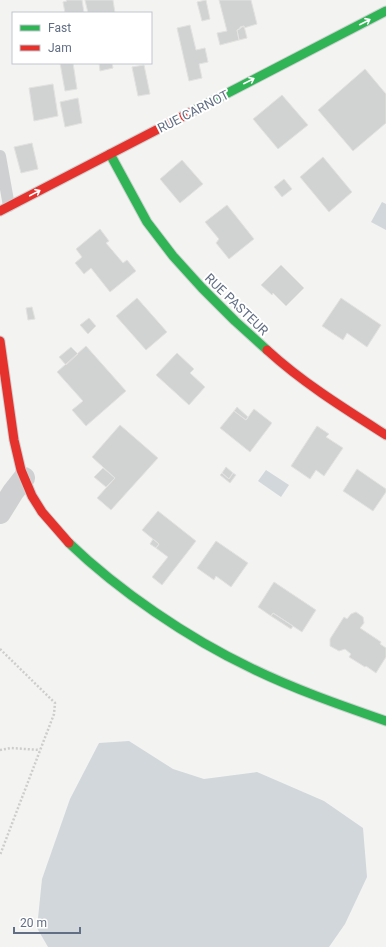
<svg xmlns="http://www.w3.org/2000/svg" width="386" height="947" font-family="Roboto,sans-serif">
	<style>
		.water { fill: #d1d7db }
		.building { fill: #d1d2d2; stroke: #e2e3e1 }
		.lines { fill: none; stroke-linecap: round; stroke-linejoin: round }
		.fast-casing { stroke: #cfd1d2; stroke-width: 11 }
		.jam-casing { stroke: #cfd1d2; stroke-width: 11 }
		.path { stroke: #cdcdcd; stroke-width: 2.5; stroke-dasharray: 2 2; stroke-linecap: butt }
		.lane { stroke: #cfd0d1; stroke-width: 12 }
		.street { stroke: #cfd0d1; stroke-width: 22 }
		.fast { stroke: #30b455; stroke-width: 9 }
		.jam { stroke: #e5322d; stroke-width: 9 }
		.oneway { stroke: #fff }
		.labels { text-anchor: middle; stroke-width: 4; stroke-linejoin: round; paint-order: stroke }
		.street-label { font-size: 13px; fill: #616e84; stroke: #fff }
	</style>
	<rect width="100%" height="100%" fill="#f3f4f1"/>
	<path class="water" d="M382,202L386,204V230L371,222Z
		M266,470L289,485L281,497L258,481Z
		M129,741L173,769L204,779L257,772L324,801L363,828L367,877L345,924L329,947H48L37,928L42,879L70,799L99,743Z"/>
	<path class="building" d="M66,0H82L84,13H65L63,2L67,1Z
		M85,0H113L115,13H88Z
		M206,0L210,19L202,21L197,2Z
		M219,0H251L257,24L244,28V26L240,27V29L237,30L239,40L220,45L217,33L227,31Z
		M190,25L196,50L205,48L208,62L199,64L202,78L189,81L177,28Z
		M244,26L247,38L239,40L237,30Z
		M60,63H73L77,89L65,91Z
		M99,63H112L113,68L100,71Z
		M144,65L150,94L138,96L132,67Z
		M365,69L386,94V123L353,151L318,110Z
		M53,84L58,116L34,121L29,88Z
		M282,95L308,125L278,149L253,119Z
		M78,98L82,123L65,127L60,102Z
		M32,143L38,169L21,173L14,147Z
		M323,157L352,192L329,212L300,177Z
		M182,160L203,184L180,203L160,179Z
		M284,179L292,189L282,197L274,187Z
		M227,205L254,239L229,259L216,243L219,239L205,222Z
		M100,229L109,241L106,243L123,263L127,260L136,271L110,292L91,268L84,274L75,263L82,257L76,249Z
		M281,265L304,288L286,306L273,293L272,295L261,285Z
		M137,298L167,332L146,350L116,316Z
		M341,298L381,325L367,347L347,333L343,340L322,326Z
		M32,307L35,319L28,320L26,308Z
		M89,318L96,326L88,334L80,325Z
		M86,346L126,391L86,426L72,410L83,401L57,372Z
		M71,347L78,354L66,365L59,357Z
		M177,353L194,369L190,373L205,387L189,405L156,375Z
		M237,407L248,417L246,420L234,411Z
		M254,409L272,423L250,452L220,428L234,411L246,420Z
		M120,425L158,458L111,510L97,498L115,478L92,457Z
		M317,426L329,434L326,437L343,448L324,476L316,470L310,479L291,466Z
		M226,467L233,473L229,479L222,473Z
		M103,468L115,478L106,487L94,477Z
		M357,469L386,489V492L373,511L343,491Z
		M222,473L229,479L233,473L236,475L230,483L220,475Z
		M158,511L196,541L162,585L152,577L168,557L156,548L159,544L142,530Z
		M153,539L159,544L156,548L150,544Z
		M216,541L248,563L231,587L216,576L214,580L197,568Z
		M274,582L316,610L302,632L273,613L271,616L258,607Z
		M356,612L363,617L364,623L360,628L381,642L380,644L386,648V657L376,673L366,666L365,667L349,657L351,654L345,649L339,651L330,646V639L344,617L347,619L351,614Z
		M273,613L293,626L291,629L271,616Z"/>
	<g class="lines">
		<defs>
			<path id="fast" d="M193,111L386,11
				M110,154L147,222L173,256L202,288L235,321L267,350
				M69,543C119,591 188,638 251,668C294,689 340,705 386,721"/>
			<path id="jam" d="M0,211L193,111
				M0,341L14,440L21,470L32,496L42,512L69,543
				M267,350C303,383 345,409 386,435"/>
		</defs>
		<use href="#fast" class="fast-casing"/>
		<use href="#jam" class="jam-casing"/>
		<path class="path" d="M0,649L55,703L54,714L0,855
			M0,750L11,748L40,750"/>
		<path class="lane" d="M0,156L9,206"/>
		<path class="street" d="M0,513L13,492L24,478"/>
		<use href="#fast" class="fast"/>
		<use href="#jam" class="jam"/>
	</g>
	<defs><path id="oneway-shaft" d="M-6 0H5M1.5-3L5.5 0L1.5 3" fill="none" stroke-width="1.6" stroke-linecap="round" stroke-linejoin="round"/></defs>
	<g class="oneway">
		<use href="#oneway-shaft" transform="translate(365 22) rotate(-27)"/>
		<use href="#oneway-shaft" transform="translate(249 81) rotate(-27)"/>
		<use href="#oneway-shaft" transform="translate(35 193) rotate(-28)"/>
	</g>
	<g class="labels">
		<g class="street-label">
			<text transform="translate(193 111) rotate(-27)" y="5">RUE CARNOT</text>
			<text transform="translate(237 304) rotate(44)" y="5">RUE PASTEUR</text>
		</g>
	</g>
	<rect x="12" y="12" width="140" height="52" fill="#ffffff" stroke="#c0c5ce"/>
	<rect x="20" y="25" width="20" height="6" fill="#30b455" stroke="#c0c5ce"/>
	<text x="48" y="32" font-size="12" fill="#616e84">Fast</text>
	<rect x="20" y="45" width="20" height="6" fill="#e5322d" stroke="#c0c5ce"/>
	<text x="48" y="52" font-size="12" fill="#616e84">Jam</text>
	<path d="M14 927v6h66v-6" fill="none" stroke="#616e84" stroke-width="2"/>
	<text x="20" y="927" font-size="12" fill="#616e84" stroke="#ffffff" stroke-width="3" paint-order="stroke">20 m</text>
</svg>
